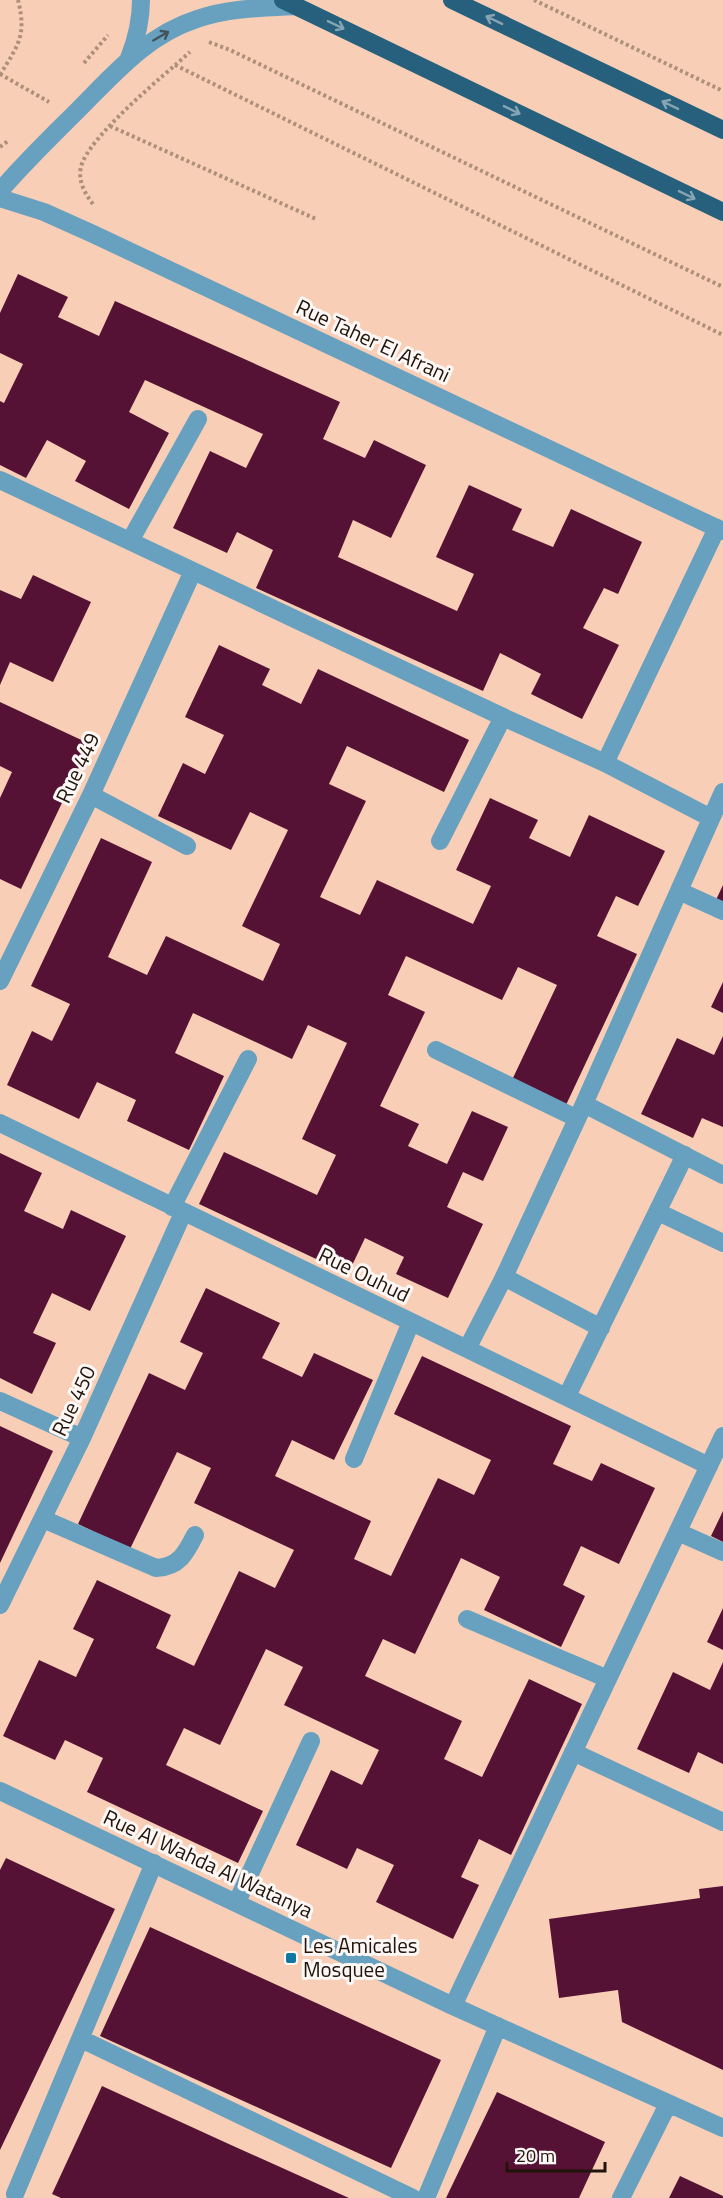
<svg xmlns="http://www.w3.org/2000/svg" width="723" height="2198" font-family="'Titillium Web',sans-serif">
	<style>
		.building { fill: #561235 }
		.lines { fill: none; stroke-linecap: round; stroke-linejoin: round }
		.path { stroke: #ae8f7b; stroke-width: 4; stroke-dasharray: 3 3; stroke-linecap: butt }
		.service { stroke: #68a0bf; stroke-width: 18 }
		.minor { stroke: #68a0bf; stroke-width: 18 }
		.trunk { stroke: #26607c; stroke-width: 18 }
		.oneway { stroke: #87a4b3 }
		.oneway2 { stroke: #41535b }
		.poi-dot { fill: #0e77a2; stroke: #fdf8f6; stroke-width: 2 }
		.labels { text-anchor: middle; stroke-width: 6; stroke-linejoin: round; paint-order: stroke }
		.street-label { font-size: 21px; fill: #21140a; stroke: #fdf8f6 }
		.poi-label { font-size: 21px; fill: #21140a; stroke: #fdf8f6; text-anchor: start }
	</style>
	<rect width="100%" height="100%" fill="#f8cfb6"/>
	<path class="building" d="M18,274L68,297L58,317L99,336L115,301L340,402L323,439L365,458L374,440L426,465L391,538L353,520L338,557L457,611L474,574L436,557L469,485L522,509L512,530L553,547L571,509L642,542L618,594L604,588L583,628L619,645L582,719L531,694L541,674L500,653L483,691L256,588L273,550L237,532L227,553L173,528L210,451L246,468L263,434L145,380L129,412L169,433L129,509L75,481L86,461L47,440L26,478L0,465V401L4,403L23,364L0,353V313Z
		M33,575L91,602L53,682L10,662L0,685V590L21,599Z
		M219,645L270,669L262,685L301,704L318,669L469,740L444,792L347,746L329,784L366,801L320,897L360,915L377,880L473,924L491,886L456,870L490,798L538,820L529,838L570,857L589,815L665,851L638,906L616,896L597,936L637,954L566,1105L512,1080L557,985L518,967L502,1000L406,956L388,995L425,1012L380,1106L419,1124L408,1146L447,1164L472,1111L508,1127L483,1181L463,1172L447,1207L483,1224L448,1298L396,1274L404,1257L365,1238L348,1274L199,1204L224,1152L317,1195L336,1155L302,1139L347,1043L308,1025L292,1059L193,1013L175,1053L224,1076L189,1150L127,1121L136,1100L97,1082L79,1119L7,1085L32,1031L52,1041L70,1004L31,986L101,838L152,862L108,957L147,975L166,936L263,981L280,944L242,926L288,830L250,812L231,850L158,816L183,763L205,774L224,735L185,717Z
		M0,702L90,744L21,889L0,879V798L12,772L0,766Z
		M723,885V906L715,902Z
		M723,982V1013L711,1007Z
		M723,1036V1127L702,1118L693,1138L641,1114L677,1038L714,1055Z
		M0,1153L42,1173L24,1211L63,1229L71,1210L126,1236L90,1311L52,1293L33,1333L56,1343L32,1394L0,1378Z
		M206,1288L280,1323L262,1358L302,1377L314,1353L373,1380L334,1460L292,1440L275,1476L371,1521L354,1559L391,1576L438,1478L474,1495L491,1460L394,1414L422,1356L571,1426L553,1464L592,1481L601,1463L655,1488L619,1564L581,1546L563,1585L585,1596L561,1647L484,1610L500,1577L461,1558L415,1654L383,1639L365,1676L462,1721L444,1759L482,1777L529,1679L582,1704L511,1855L479,1839L461,1877L479,1885L453,1939L376,1902L394,1865L357,1848L347,1869L296,1845L331,1770L362,1785L379,1750L284,1705L303,1667L266,1649L220,1745L184,1728L166,1765L263,1811L238,1863L87,1792L103,1758L65,1740L55,1760L3,1736L39,1660L76,1677L94,1639L73,1629L97,1580L171,1615L156,1648L194,1666L239,1571L275,1588L294,1550L194,1503L211,1468L177,1452L130,1549L78,1524L149,1373L185,1390L203,1353L180,1342Z
		M0,1426L53,1451L0,1563Z
		M723,1511V1542L711,1536Z
		M723,1608V1650L707,1642Z
		M723,1662V1764L698,1752L689,1773L637,1749L673,1672L710,1690Z
		M6,1858L115,1909L0,2150V1870Z
		M723,1886V2070L622,2022L618,1990L559,1998L549,1919L700,1898L699,1889Z
		M150,1927L441,2060L391,2168L100,2036Z
		M102,2086L231,2145L349,2198H61L52,2194Z
		M497,2092L605,2142L579,2198H446Z
		M680,2176L723,2196V2198H669Z"/>
	<g class="lines">
		<path class="path" d="M534,0L723,91
			M209,42L230,50L723,287
			M84,63L108,35
			M175,65L723,335
			M0,74L49,102
			M0,75C18,45 27,36 18,0
			M110,126L316,219
			M0,147L8,141
			M93,204C83,191 76,177 83,161C98,129 162,77 190,52"/>
		<path class="service" d="M605,763L717,528
			M658,1212L723,1243
			M504,1277L601,1328
			M567,1396L685,1155"/>
		<path class="minor" d="M129,58C137,38 141,21 141,0
			M0,191C25,162 52,136 79,109C115,73 147,35 197,19C229,8 262,8 296,6
			M0,198L44,212L93,234L723,531
			M0,480L503,717L605,763L711,818
			M130,541L198,419
			M91,795L187,846
			M440,841L503,717
			M679,891L723,911
			M0,981L91,795L193,571
			M436,1050L576,1118
			M584,1104L723,1175
			M0,1123C236,1238 474,1350 709,1466
			M172,1207L248,1059
			M468,1347L504,1277L584,1104L723,792
			M0,1401L82,1438
			M354,1459L411,1322
			M43,1519L156,1568C179,1567 186,1553 195,1535
			M678,1532L723,1552
			M0,1605L82,1438L183,1213
			M467,1619L608,1679
			M573,1752L723,1822
			M0,1791L453,2006L723,2128
			M237,1902L311,1741
			M453,2006L723,1436
			M81,2039L413,2198
			M15,2194L154,1863
			M426,2198L498,2026
			M621,2198L668,2104"/>
		<path class="trunk" d="M283,0L723,212
			M452,0L723,130"/>
	</g>
	<defs><path id="oneway-shaft" d="M-6 0H5M1.5-3L5.5 0L1.5 3" fill="none" stroke-width="1.6" stroke-linecap="round" stroke-linejoin="round" transform="scale(1.5)"/></defs>
	<g class="oneway">
		<use href="#oneway-shaft" transform="translate(494 20) rotate(-154)"/>
		<use href="#oneway-shaft" transform="translate(336 25) rotate(26)"/>
		<use href="#oneway-shaft" transform="translate(670 105) rotate(-154)"/>
		<use href="#oneway-shaft" transform="translate(512 110) rotate(26)"/>
		<use href="#oneway-shaft" transform="translate(687 195) rotate(26)"/>
	</g>
	<use class="oneway2" href="#oneway-shaft" transform="translate(161 36) rotate(-30)"/>
	<rect class="poi-dot" x="285" y="1952" width="12" height="12" rx="3"/>
	<g class="labels">
		<g class="street-label">
			<text transform="translate(373 341) rotate(25)" y="7">Rue Taher El Afrani</text>
			<text transform="translate(78 768) rotate(-65)" y="7">Rue 449</text>
			<text transform="translate(364 1275) rotate(26)" y="7">Rue Ouhud</text>
			<text transform="translate(74 1401) rotate(-65)" y="7">Rue 450</text>
			<text transform="translate(208 1864) rotate(25)" y="7">Rue Al Wahda Al Watanya</text>
		</g>
		<g class="poi-label">
			<text x="303" y="1953">Les Amicales<tspan x="303" dy="24">Mosquee</tspan></text>
		</g>
	</g>
	<path d="M507 2162v9h98v-9" fill="none" stroke="#21140a" stroke-width="3"/>
	<text x="516" y="2162" font-size="18" fill="#21140a" stroke="#fdf8f6" stroke-width="4.5" paint-order="stroke">20 m</text>
</svg>
